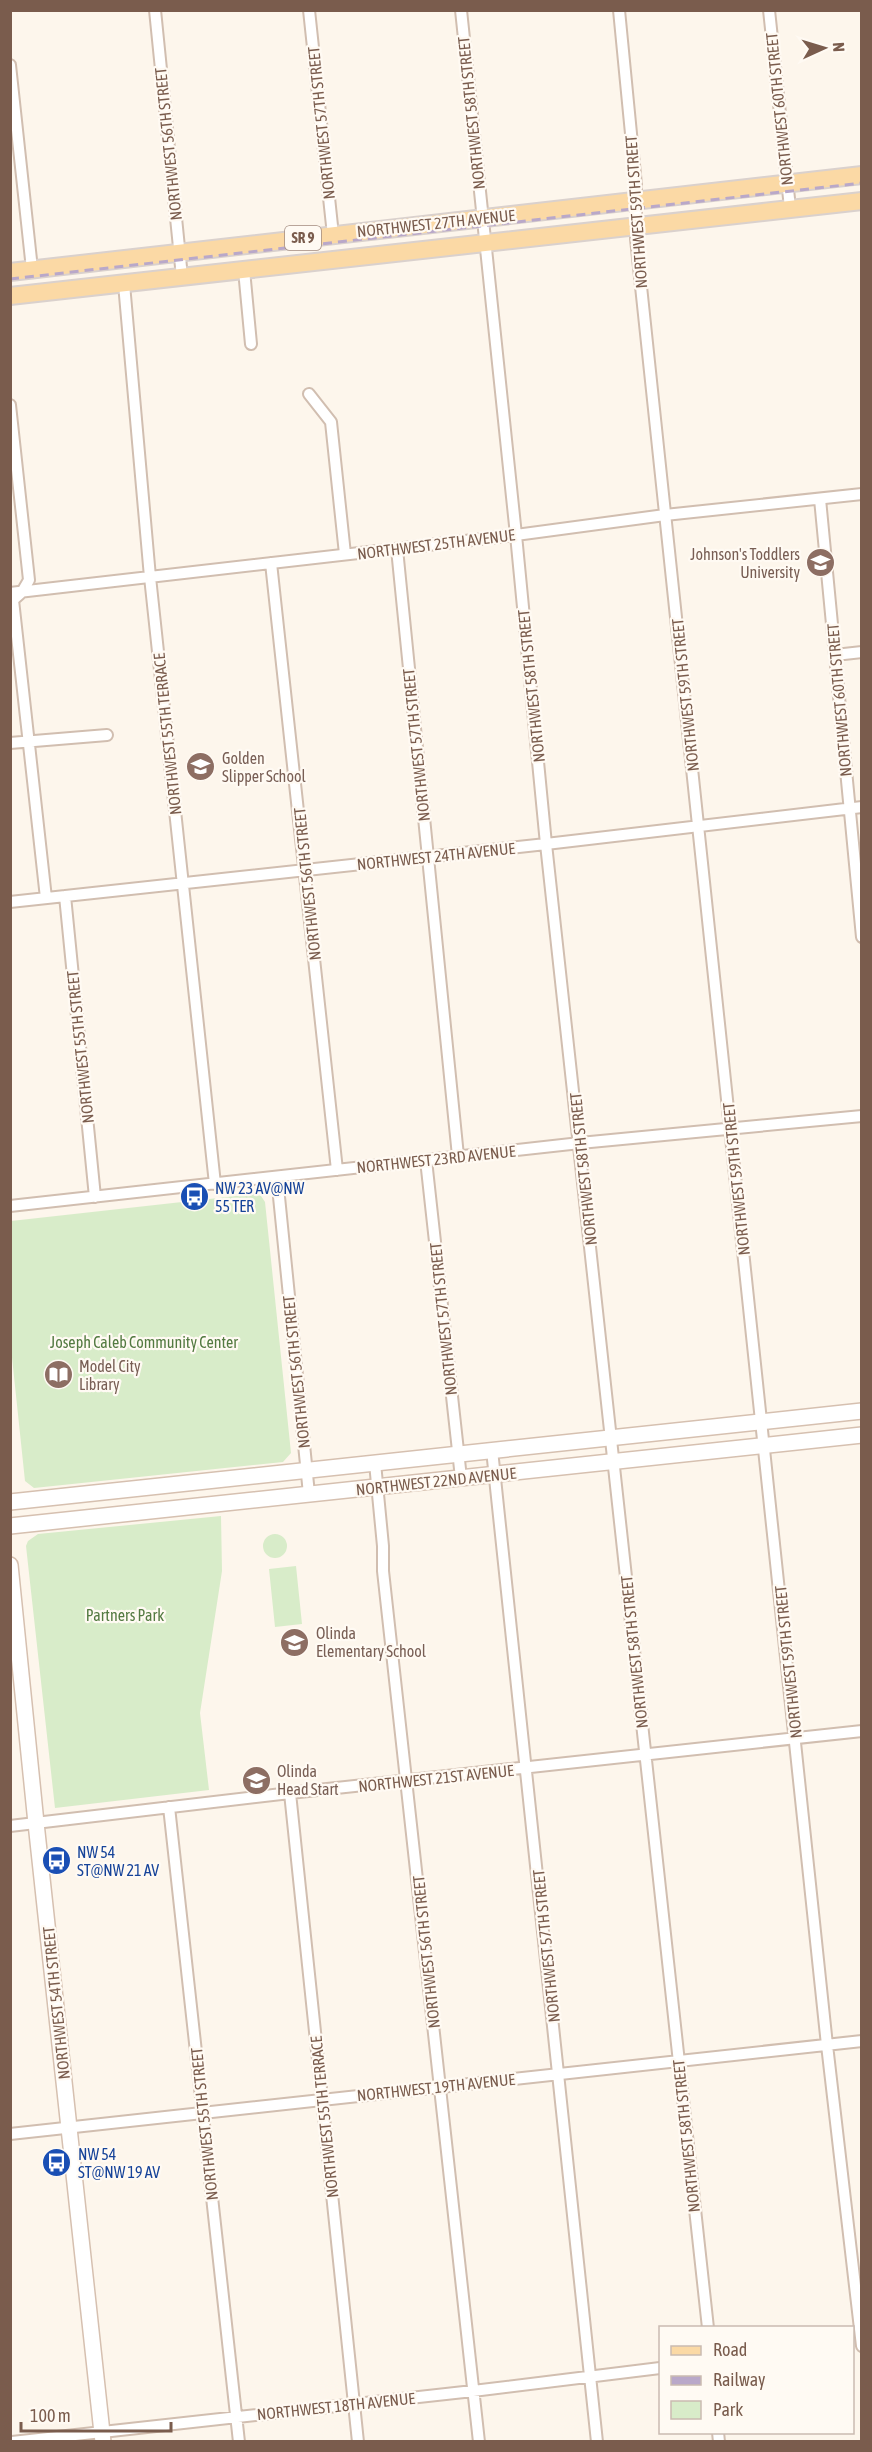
<svg xmlns="http://www.w3.org/2000/svg" width="872" height="2452" font-family="'Asap Condensed',sans-serif">
	<style>
		.green { fill: #d8ecc9 }
		.lines { fill: none; stroke-linecap: round; stroke-linejoin: round }
		.street-casing { stroke: #d1beb0; stroke-width: 14 }
		.secondary-casing { stroke: #d6c0b0; stroke-width: 18 }
		.primary-casing { stroke: #dad1cd; stroke-width: 20 }
		.street { stroke: #fff; stroke-width: 10 }
		.secondary { stroke: #fff; stroke-width: 15 }
		.primary { stroke: #fbd9a5; stroke-width: 16 }
		.rail { stroke: #b9a8c9; stroke-width: 3; stroke-dasharray: 9 6; stroke-linecap: butt }
		.labels { text-anchor: middle; stroke-width: 4.5; stroke-linejoin: round; paint-order: stroke }
		.shield { fill: #fffaf3; stroke: #a28b7f; stroke-width: 1.5 }
		.shield-label { font-size: 15px; font-weight: bold; fill: #7a5c4d }
		.street-label { font-size: 16px; fill: #7a5c4d; stroke: #fffaf3 }
		.education-label { font-size: 16px; fill: #785e54; stroke: #fffaf3; text-anchor: start }
		.transit-label { font-size: 16px; fill: #164399; stroke: #fffaf3; text-anchor: start }
		.park-label { font-size: 16px; fill: #537a41; stroke: #fffaf3 }
	</style>
	<rect width="100%" height="100%" fill="#fdf6ec"/>
	<path class="green" d="M254,1194L261,1196L265,1202L291,1453L283,1462L34,1488L25,1481L11,1348V1221Z
		M221,1516L222,1571L200,1713L209,1790L55,1808L26,1546L28,1541L38,1534Z
		M263 1546a12 12 0 1 1 24 0a12 12 0 1 1-24 0Z
		M296,1566L302,1624L275,1627L269,1569Z"/>
	<g class="lines">
		<defs>
			<path id="street" d="M155,10L182,277
				M309,10L333,235
				M461,10L516,535L546,844L708,2328
				M619,10L636,185V239L827,2045L862,2346
				M769,10L790,208
				M10,65L32,269
				M244,270L251,344
				M124,284L150,577L215,1184
				M309,394L331,422L345,554
				M10,405L29,580L22,592L13,600L46,898
				M820,499L862,937
				M397,549L458,1156
				M271,563L337,1170
				M10,593L516,535L665,515L862,494
				M835,655L862,652
				M10,743L107,735
				M65,896L95,1197
				M10,902L546,844L862,807
				M426,1160L461,1478
				M277,1177L309,1494
				M10,1206L580,1143L862,1116
				M492,1450L597,2442
				M375,1463L383,1546V1571L479,2442
				M290,1793L358,2442
				M169,1807L239,2442
				M10,1826L290,1793L862,1731
				M10,2134L862,2041
				M718,2432L719,2442
				M12,2442L473,2391L660,2368"/>
			<path id="secondary" d="M10,1502L862,1411
				M10,1526L862,1435
				M10,1565L36,1823L103,2442"/>
			<path id="primary" d="M10,272L862,175
				M10,296L862,201"/>
		</defs>
		<use href="#street" class="street-casing"/>
		<use href="#secondary" class="secondary-casing"/>
		<use href="#primary" class="primary-casing"/>
		<use href="#street" class="street"/>
		<use href="#secondary" class="secondary"/>
		<use href="#primary" class="primary"/>
		<path class="rail" d="M10,279L862,183"/>
	</g>
	<defs>
		<symbol id="school-disc" viewBox="-11 -11 22 22"><circle r="9.5" fill="#8d6e63" stroke="#fffaf3"/><path d="M0-5L7-2L0 1L-7-2ZM-4 1L0 2.5L4 1V4Q0 6-4 4Z" fill="#fff"/></symbol>
		<symbol id="bus-disc" viewBox="-11 -11 22 22"><circle r="9.5" fill="#1a4fb4" stroke="#fffaf3"/><path d="M-5-6H5V4H4V6H2V4H-2V6H-4V4H-5ZM-3.5-4V0h7V-4ZM-3.5 1.2v1.5H-2V1.2ZM2 1.2v1.5H3.5V1.2Z" fill="#fff"/></symbol>
		<symbol id="library-disc" viewBox="-11 -11 22 22"><circle r="9.5" fill="#8d6e63" stroke="#fffaf3"/><path d="M-6-4Q-3-5.5-.7-3.5V5Q-3 3-6 4ZM6-4Q3-5.5 .7-3.5V5Q3 3 6 4Z" fill="#fff"/></symbol>
	</defs>
	<g fill-rule="evenodd">
		<use href="#school-disc" x="804" y="546" width="33" height="33"/>
		<use href="#school-disc" x="184" y="750" width="33" height="33"/>
		<use href="#bus-disc" x="178" y="1180" width="33" height="33"/>
		<use href="#library-disc" x="42" y="1358" width="33" height="33"/>
		<use href="#school-disc" x="278" y="1626" width="33" height="33"/>
		<use href="#school-disc" x="240" y="1764" width="33" height="33"/>
		<use href="#bus-disc" x="40" y="1844" width="33" height="33"/>
		<use href="#bus-disc" x="40" y="2146" width="33" height="33"/>
	</g>
	<g class="labels">
		<rect class="shield" x="285" y="226" width="36" height="24" rx="4.5"/>
		<g class="shield-label">
			<text x="303" y="243">SR 9</text>
		</g>
		<g class="street-label">
			<text transform="translate(779 109) rotate(-96)" y="6">NORTHWEST 60TH STREET</text>
			<text transform="translate(471 113) rotate(-96)" y="6">NORTHWEST 58TH STREET</text>
			<text transform="translate(321 123) rotate(-96)" y="6">NORTHWEST 57TH STREET</text>
			<text transform="translate(168 144) rotate(-96)" y="6">NORTHWEST 56TH STREET</text>
			<text transform="translate(636 212) rotate(-94)" y="6">NORTHWEST 59TH STREET</text>
			<text transform="translate(436 223) rotate(-6)" y="6">NORTHWEST 27TH AVENUE</text>
			<text transform="translate(436 544) rotate(-7)" y="6">NORTHWEST 25TH AVENUE</text>
			<text transform="translate(531 686) rotate(-96)" y="6">NORTHWEST 58TH STREET</text>
			<text transform="translate(685 695) rotate(-96)" y="6">NORTHWEST 59TH STREET</text>
			<text transform="translate(839 700) rotate(-95)" y="6">NORTHWEST 60TH STREET</text>
			<text transform="translate(167 734) rotate(-96)" y="6">NORTHWEST 55TH TERRACE</text>
			<text transform="translate(416 745) rotate(-96)" y="6">NORTHWEST 57TH STREET</text>
			<text transform="translate(436 856) rotate(-6)" y="6">NORTHWEST 24TH AVENUE</text>
			<text transform="translate(307 884) rotate(-96)" y="6">NORTHWEST 56TH STREET</text>
			<text transform="translate(80 1047) rotate(-96)" y="6">NORTHWEST 55TH STREET</text>
			<text transform="translate(436 1159) rotate(-6)" y="6">NORTHWEST 23RD AVENUE</text>
			<text transform="translate(583 1169) rotate(-96)" y="6">NORTHWEST 58TH STREET</text>
			<text transform="translate(736 1179) rotate(-96)" y="6">NORTHWEST 59TH STREET</text>
			<text transform="translate(443 1319) rotate(-96)" y="6">NORTHWEST 57TH STREET</text>
			<text transform="translate(296 1372) rotate(-96)" y="6">NORTHWEST 56TH STREET</text>
			<text transform="translate(436 1481) rotate(-6)" y="6">NORTHWEST 22ND AVENUE</text>
			<text transform="translate(634 1652) rotate(-96)" y="6">NORTHWEST 58TH STREET</text>
			<text transform="translate(788 1662) rotate(-96)" y="6">NORTHWEST 59TH STREET</text>
			<text transform="translate(436 1778) rotate(-6)" y="6">NORTHWEST 21ST AVENUE</text>
			<text transform="translate(546 1946) rotate(-96)" y="6">NORTHWEST 57TH STREET</text>
			<text transform="translate(426 1952) rotate(-96)" y="6">NORTHWEST 56TH STREET</text>
			<text transform="translate(56 2003) rotate(-96)" y="6">NORTHWEST 54TH STREET</text>
			<text transform="translate(436 2087) rotate(-6)" y="6">NORTHWEST 19TH AVENUE</text>
			<text transform="translate(324 2117) rotate(-96)" y="6">NORTHWEST 55TH TERRACE</text>
			<text transform="translate(204 2124) rotate(-96)" y="6">NORTHWEST 55TH STREET</text>
			<text transform="translate(686 2136) rotate(-96)" y="6">NORTHWEST 58TH STREET</text>
			<text transform="translate(336 2406) rotate(-6)" y="6">NORTHWEST 18TH AVENUE</text>
		</g>
		<g class="education-label">
			<text x="800" y="560" text-anchor="end">Johnson's Toddlers<tspan x="800" dy="18">University</tspan></text>
			<text x="222" y="764">Golden<tspan x="222" dy="18">Slipper School</tspan></text>
			<text x="79" y="1372">Model City<tspan x="79" dy="18">Library</tspan></text>
			<text x="316" y="1639">Olinda<tspan x="316" dy="18">Elementary School</tspan></text>
			<text x="277" y="1777">Olinda<tspan x="277" dy="18">Head Start</tspan></text>
		</g>
		<g class="transit-label">
			<text x="215" y="1194">NW 23 AV@NW<tspan x="215" dy="18">55 TER</tspan></text>
			<text x="77" y="1858">NW 54<tspan x="77" dy="18">ST@NW 21 AV</tspan></text>
			<text x="78" y="2160">NW 54<tspan x="78" dy="18">ST@NW 19 AV</tspan></text>
		</g>
		<g class="park-label">
			<text x="144" y="1348">Joseph Caleb Community Center</text>
			<text x="125" y="1621">Partners Park</text>
		</g>
	</g>
	<rect width="872" height="2452" fill="none" stroke="#7a5c4d" stroke-width="24"/>
	<rect x="659" y="2326" width="195" height="108" fill="#fffaf3" stroke="#cabbb1" stroke-width="1.5"/>
	<rect x="671" y="2346" width="30" height="9" fill="#fbd9a5" stroke="#cabbb1" stroke-width="1.5"/>
	<text x="713" y="2356" font-size="18" fill="#7a5c4d">Road</text>
	<rect x="671" y="2376" width="30" height="9" fill="#b9a8c9" stroke="#cabbb1" stroke-width="1.5"/>
	<text x="713" y="2386" font-size="18" fill="#7a5c4d">Railway</text>
	<rect x="671" y="2401" width="30" height="18" fill="#d8ecc9" stroke="#cabbb1" stroke-width="1.5"/>
	<text x="713" y="2416" font-size="18" fill="#7a5c4d">Park</text>
	<g transform="translate(824 48) rotate(86)" stroke="#fffaf3" stroke-width="4.5" paint-order="stroke">
	<path d="M0-4.5L10 22L0 15L-10 22Z" fill="#7a5c4d"/>
	<text y="-9" font-size="16" font-weight="bold" text-anchor="middle" fill="#7a5c4d">N</text>
	</g>
	<path d="M21 2422v9h150v-9" fill="none" stroke="#7a5c4d" stroke-width="3"/>
	<text x="30" y="2422" font-size="18" fill="#7a5c4d" stroke="#fffaf3" stroke-width="4.5" paint-order="stroke">100 m</text>
</svg>
